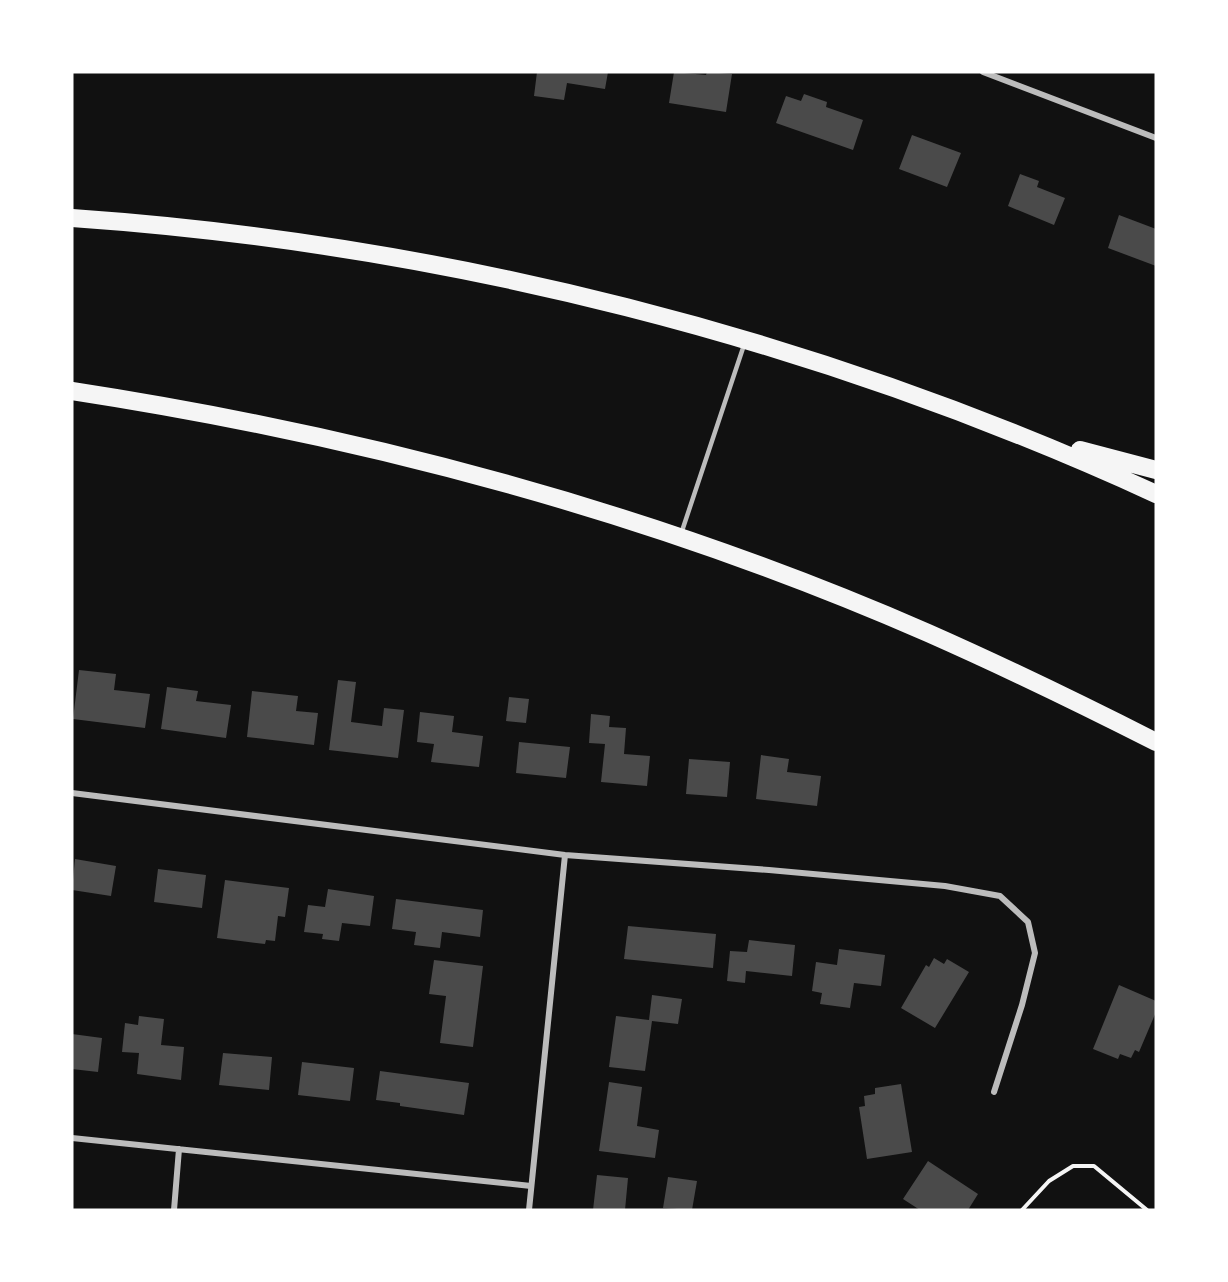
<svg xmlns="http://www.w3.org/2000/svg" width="1228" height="1282" font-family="Rubik,sans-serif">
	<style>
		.building { fill: #4a4a4a }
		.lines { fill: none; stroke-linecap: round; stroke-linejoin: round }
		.path { stroke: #f5f5f5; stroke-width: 4 }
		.service { stroke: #bcbcbc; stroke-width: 4.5 }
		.minor { stroke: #bcbcbc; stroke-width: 6 }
		.motorway { stroke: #f5f5f5; stroke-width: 18 }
	</style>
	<rect width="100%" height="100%" fill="#111"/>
	<path class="building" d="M537,72H608L605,89L567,83L564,100L534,96Z
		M674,72L706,75L707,72L732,74L726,112L669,103Z
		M804,94L827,102L826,107L863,120L853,150L776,123L786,96L801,101Z
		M912,135L961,153L947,187L899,169Z
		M1020,174L1039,181L1037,187L1065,198L1054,225L1008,206Z
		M1119,215L1156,229V266L1108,248Z
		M79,670L116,674L114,690L150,694L145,728L73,719Z
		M338,680L356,682L351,722L382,726L384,708L404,710L398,758L329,750Z
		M167,687L198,691L196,701L231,705L226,738L161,729Z
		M252,691L298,696L296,711L318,713L314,745L247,737Z
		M509,697L529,699L526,723L506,721Z
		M420,712L454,716L452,732L483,736L479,767L431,762L434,744L417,742Z
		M591,714L610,716L609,727L626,728L624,754L650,756L647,786L601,782L605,744L589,743Z
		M519,742L570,747L566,778L516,773Z
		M761,755L789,759L787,772L821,776L817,806L756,799Z
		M689,759L730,762L727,797L686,794Z
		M75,859L116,866L111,896L72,890Z
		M158,869L206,875L202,908L154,902Z
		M225,880L289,888L285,917L278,916L275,941L266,940L265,944L217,938Z
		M328,889L374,896L370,926L342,923L339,941L322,939L323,934L304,932L308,905L325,907Z
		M396,899L483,910L480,937L442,932L440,948L414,945L416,932L392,929Z
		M628,926L716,934L713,968L624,959Z
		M749,940L795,945L792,976L746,971L745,983L727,981L730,951L747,952Z
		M839,949L885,955L881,986L854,983L850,1008L820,1004L822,993L812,991L816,962L837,965Z
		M934,958L944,964L947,959L969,972L935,1028L901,1008L926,965L929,967Z
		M434,960L483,966L473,1047L440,1043L446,996L429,994Z
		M1119,985L1156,1001V1012L1139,1052L1135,1050L1131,1058L1120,1054L1118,1059L1093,1049Z
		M652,995L682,999L678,1024L652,1021L645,1071L609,1067L616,1016L649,1020Z
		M139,1016L164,1019L161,1045L184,1047L181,1080L137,1074L139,1053L122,1052L125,1023L138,1025Z
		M72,1034L102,1038L98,1072L72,1069Z
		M223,1053L272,1057L269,1090L219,1085Z
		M302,1062L354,1068L350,1101L298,1095Z
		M380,1071L469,1083L464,1115L400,1106V1103L376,1100Z
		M609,1082L642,1087L637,1126L659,1130L655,1158L599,1151Z
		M901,1084L912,1152L867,1159L859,1107L865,1106L864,1096L875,1094V1088Z
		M928,1161L978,1194L968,1210H920L903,1199Z
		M597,1175L628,1178L625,1210H593Z
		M668,1177L697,1181L692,1210L663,1208Z"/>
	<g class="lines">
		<path class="path" d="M1022,1210L1049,1181L1073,1166H1094L1147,1210"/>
		<path class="service" d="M681,534L744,345"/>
		<path class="minor" d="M983,72L1156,138
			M72,793L565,855L769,870L945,886L1000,896L1028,922L1035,953L1022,1005L994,1092
			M72,1138L531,1186
			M174,1210L179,1149
			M529,1210L565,855"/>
		<path class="motorway" d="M72,218C446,244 816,338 1156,494
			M72,391C365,436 656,514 928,633C1005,667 1081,704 1156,742
			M1080,450L1156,470"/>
	</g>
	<rect width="1228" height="1282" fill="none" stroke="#ffffff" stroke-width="147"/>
</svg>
